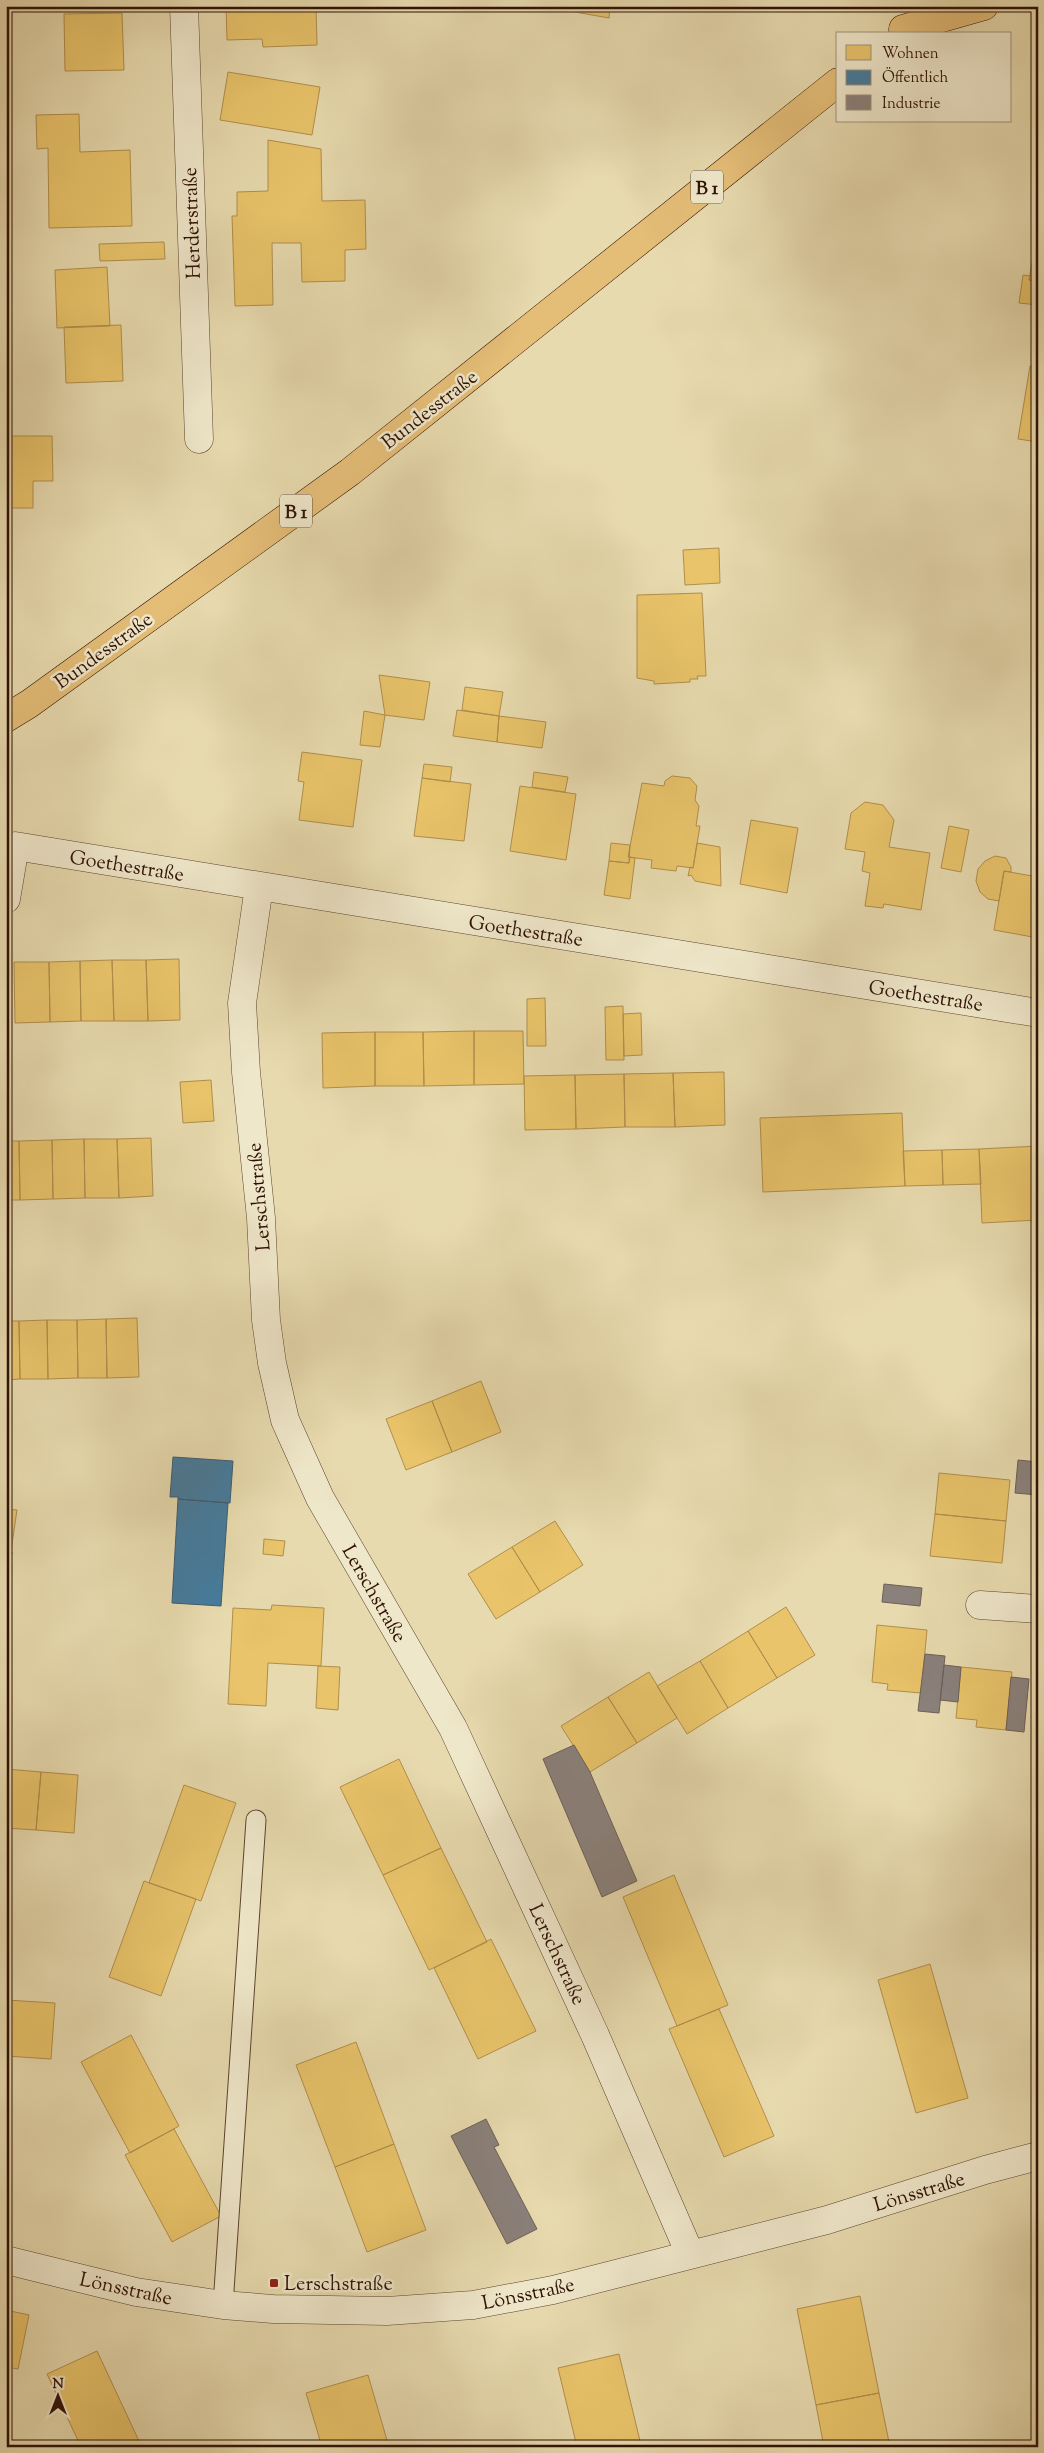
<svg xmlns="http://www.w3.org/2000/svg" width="1044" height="2453" font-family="'Sorts Mill Goudy',serif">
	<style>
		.homes { fill: #e9c46a; stroke: #b18e4c }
		.public { fill: #457b9d; stroke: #3e5b6f }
		.industry { fill: #8a817c; stroke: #6e5f58 }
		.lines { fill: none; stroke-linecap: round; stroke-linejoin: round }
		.lane-casing { stroke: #5c432f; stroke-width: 21 }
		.street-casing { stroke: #5c432f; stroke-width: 29 }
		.primary-casing { stroke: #2e1105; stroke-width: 29 }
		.lane { stroke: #efe7ca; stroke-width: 19 }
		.street { stroke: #efe7ca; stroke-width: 28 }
		.primary { stroke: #e4bd77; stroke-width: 28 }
		.poi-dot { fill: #8f2418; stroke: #efe7ca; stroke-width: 2 }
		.labels { text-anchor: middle; stroke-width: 5; stroke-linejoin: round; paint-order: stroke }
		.shield { fill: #efe7ca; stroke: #685140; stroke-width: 1 }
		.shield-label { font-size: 19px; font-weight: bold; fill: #2e1105 }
		.street-label { font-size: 20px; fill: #2e1105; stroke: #efe7ca }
		.poi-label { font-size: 20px; fill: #2e1105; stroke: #efe7ca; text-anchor: start }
	</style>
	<rect width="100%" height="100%" fill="#e7daae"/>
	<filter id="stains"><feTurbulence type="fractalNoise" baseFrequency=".004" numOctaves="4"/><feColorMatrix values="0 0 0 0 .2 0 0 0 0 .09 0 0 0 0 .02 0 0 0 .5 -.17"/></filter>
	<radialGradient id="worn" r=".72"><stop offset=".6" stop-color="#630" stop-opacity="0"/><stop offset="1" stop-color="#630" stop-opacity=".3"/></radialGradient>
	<path class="homes" d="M226,6H316L317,45L263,47L262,39L227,40Z
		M541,6H610L609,18Z
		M122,13L124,70L65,71L64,14Z
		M228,72L320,87L312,135L220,120Z
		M79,114L80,152L130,150L132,226L49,228L48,148L37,149L36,115Z
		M268,140L321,149L322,201L365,200L366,249L345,250V281L302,282L301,243H272L273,305L235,306L232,216H237V192L268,191Z
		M164,242L165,259L100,261L99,244Z
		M1032,262L1038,263V281L1029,280Z
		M107,267L110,326L57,328L55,270Z
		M1023,275L1030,276L1029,280L1038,281V305L1019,303Z
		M121,325L123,381L66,383L64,327Z
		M1030,366L1038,367V442L1018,439Z
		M6,436H52L53,481H33V508H6Z
		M719,548L720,583L685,585L683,550Z
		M702,593L706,676H697L698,679H690V682L654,684V681L637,678V595Z
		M379,675L430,682L424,720L385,715Z
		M465,687L503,692L499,716L462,710Z
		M457,710L499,716L497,742L453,736Z
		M364,711L385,715L380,747L360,745Z
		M499,716L546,722L542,748L497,742Z
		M302,752L362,760L353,827L299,820L304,782L298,781Z
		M424,764L452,767L450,782L422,778Z
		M534,772L568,777L565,792L532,787Z
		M672,776L690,778L697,786L695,800L699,806L696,826H700L693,868L677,866L676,871L651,868L652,860L628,857L642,783L664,786L665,781Z
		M422,778L471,784L464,841L414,836Z
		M520,786L576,794L566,860L510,851Z
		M865,802L883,805L894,820L889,847L930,853L921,910L884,904L883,908L865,906L870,873L862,871L865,852L845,849L851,813Z
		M751,820L798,828L787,893L740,884Z
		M949,826L969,830L961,872L941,868Z
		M611,843L630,845L629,863L609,861Z
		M697,843L720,847L721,886L695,881L691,875L688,876L690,867L693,868Z
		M995,856L1006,858L1011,867V872L1004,871L999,901L988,899L980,892L976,881L978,869L985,861Z
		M630,857L635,858L630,899L604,895L609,861L629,863Z
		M1004,871L1038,877V938L994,930Z
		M179,959L180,1020L148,1021L146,960Z
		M112,960H146L148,1021H114Z
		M112,960L114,1021H81L80,961Z
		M80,961L81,1021L50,1022L49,962Z
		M14,962H49L50,1022L15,1023Z
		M545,998L546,1046H527V999Z
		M623,1006L624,1060H606L605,1007Z
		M641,1013L642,1055L624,1056L623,1014Z
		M474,1031H523L524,1084L474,1085Z
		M474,1031V1085L424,1086L423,1032Z
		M375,1032H423L424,1086H375Z
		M375,1032V1086L323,1088L322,1033Z
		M724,1072L725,1125L675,1127L673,1073Z
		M673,1073L675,1127H625L624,1074Z
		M624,1074L625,1127L576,1129L575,1075Z
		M575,1075L576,1129L525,1130L524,1076Z
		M211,1080L214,1121L183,1123L180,1082Z
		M902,1113L905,1186L763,1192L760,1118Z
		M151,1138L153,1196L119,1198L117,1139Z
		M84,1139L85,1198L53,1199L52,1140Z
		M84,1139H117L119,1198H85Z
		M52,1140L53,1199L20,1200L19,1141Z
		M6,1141H19L20,1200H6Z
		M1038,1146V1220L982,1223L979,1149Z
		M979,1149L981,1184L943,1185L942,1150Z
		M942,1150L943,1185L905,1186L903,1151Z
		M137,1318L139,1377L107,1378L106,1319Z
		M106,1319L107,1378H78L77,1320Z
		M47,1320L48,1379H20L19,1321Z
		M47,1320H77L78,1378L48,1379Z
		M6,1321H19L20,1379L6,1380Z
		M481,1381L501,1432L452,1452L432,1401Z
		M432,1401L452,1452L406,1470L386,1419Z
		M939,1473L1010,1480L1006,1521L935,1514Z
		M6,1509L17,1510L11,1551L13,1553H6Z
		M935,1514L1006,1521L1002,1563L930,1556Z
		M555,1521L583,1565L540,1592L512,1547Z
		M264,1539L285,1541L283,1556L263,1554Z
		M512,1547L540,1592L496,1619L468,1574Z
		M6,1553H13L10,1555L9,1566H12L9,1598H6Z
		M272,1605L324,1608L321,1666L268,1663L266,1706L228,1704L233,1608L271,1610Z
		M786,1607L815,1655L777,1678L748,1631Z
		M877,1625L927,1630L921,1693L887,1690L888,1684L872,1682Z
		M748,1631L777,1678L728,1708L700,1661Z
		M700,1661L728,1708L687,1734L657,1686Z
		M318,1666L340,1667L338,1710L316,1708Z
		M961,1667L1012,1672L1006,1730L976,1727L977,1720L956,1718Z
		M649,1672L677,1718L637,1743L608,1697Z
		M608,1697L637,1743L590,1772L561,1726Z
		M399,1759L441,1848L383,1875L340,1787Z
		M6,1769L41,1772L36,1830L6,1828Z
		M41,1772L78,1775L74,1833L36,1830Z
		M184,1785L236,1803L201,1901L149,1883Z
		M441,1848L487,1942L429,1970L383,1875Z
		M674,1875L728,2005L677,2026L623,1897Z
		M144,1881L196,1899L161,1996L109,1977Z
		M491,1939L536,2031L478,2059L434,1968Z
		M930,1964L968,2098L916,2113L878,1980Z
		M6,2000L55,2003L51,2059L6,2056Z
		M719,2009L774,2136L724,2157L669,2029Z
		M131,2035L179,2126L130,2153L81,2062Z
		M356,2042L394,2144L335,2167L296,2065Z
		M174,2129L221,2216L172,2242L125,2155Z
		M394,2144L426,2230L367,2252L335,2167Z
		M860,2296L879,2393L816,2405L797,2309Z
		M6,2310L29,2315L18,2369L6,2367Z
		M97,2351L139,2441L127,2447H81L47,2374Z
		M619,2354L641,2445L631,2447H577L558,2368Z
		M368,2375L389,2447H322L306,2393Z
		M879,2393L890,2447H824L816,2405Z"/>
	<path class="public" d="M173,1457L233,1461L230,1503L178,1499V1497H170Z
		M178,1499L228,1503L221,1606L172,1603Z"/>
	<path class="industry" d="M1018,1460L1038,1462V1495L1015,1493Z
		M884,1584L922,1588L920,1606L882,1602Z
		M925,1654L945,1656L939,1713L918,1711Z
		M944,1665L961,1667L958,1702L940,1700Z
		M1011,1677L1029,1679L1024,1732L1006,1730Z
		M574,1745L590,1772L637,1881L602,1897L543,1759Z
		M486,2119L499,2145L494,2147L537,2229L507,2244L451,2136Z"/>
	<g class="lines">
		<defs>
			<path id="lane" d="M223,2305L256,1820"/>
			<path id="street" d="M184,6L199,439
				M259,887L242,1003L246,1072L261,1218L266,1320L272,1363L285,1420L320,1498L453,1728L595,2035L690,2254
				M6,899L15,846L1038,1013
				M980,1605L1038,1609
				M6,2260L136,2292L223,2305L273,2309L387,2311L473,2305L553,2290L827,2220L985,2170L1038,2156"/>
			<path id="primary" d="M903,29L984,6
				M6,718L29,704L350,472L838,82"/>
		</defs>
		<use href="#lane" class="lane-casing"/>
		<use href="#street" class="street-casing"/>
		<use href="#primary" class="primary-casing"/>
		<use href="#lane" class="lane"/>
		<use href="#street" class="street"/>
		<use href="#primary" class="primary"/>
	</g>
	<rect class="poi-dot" x="269" y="2278" width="10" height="10" rx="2.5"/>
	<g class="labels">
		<g class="shield">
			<rect x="691" y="170.5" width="32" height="33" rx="4"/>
			<rect x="280" y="494.5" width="32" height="33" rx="4"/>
		</g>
		<g class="shield-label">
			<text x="707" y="194">B 1</text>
			<text x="296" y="518">B 1</text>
		</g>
		<g class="street-label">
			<text transform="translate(191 223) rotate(-92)" y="7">Herderstraße</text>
			<text transform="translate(429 409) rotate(-38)" y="7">Bundesstraße</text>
			<text transform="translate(103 650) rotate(-36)" y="7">Bundesstraße</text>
			<text transform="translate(127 865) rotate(9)" y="7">Goethestraße</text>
			<text transform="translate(526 930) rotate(9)" y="7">Goethestraße</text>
			<text transform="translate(926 995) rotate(9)" y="7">Goethestraße</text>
			<text transform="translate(258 1197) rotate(-95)" y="7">Lerschstraße</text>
			<text transform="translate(375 1593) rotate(60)" y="7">Lerschstraße</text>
			<text transform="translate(558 1954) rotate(65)" y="7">Lerschstraße</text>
			<text transform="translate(919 2191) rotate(-17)" y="7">Lönsstraße</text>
			<text transform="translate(126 2288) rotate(12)" y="7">Lönsstraße</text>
			<text transform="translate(528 2293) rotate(-12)" y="7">Lönsstraße</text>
		</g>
		<g class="poi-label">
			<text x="284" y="2290">Lerschstraße</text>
		</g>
	</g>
	<rect width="1044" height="2453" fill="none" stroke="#e7daae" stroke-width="25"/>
	<rect x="8" y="8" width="1029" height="2438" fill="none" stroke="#2e1105" stroke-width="2.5"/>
	<rect x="12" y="12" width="1019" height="2428" fill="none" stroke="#2e1105"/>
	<rect x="836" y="32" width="175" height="90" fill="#efe7ca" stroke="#a2917b"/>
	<rect x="846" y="45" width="25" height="15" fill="#e9c46a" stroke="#a2917b"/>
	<text x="882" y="58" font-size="15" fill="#2e1105">Wohnen</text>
	<rect x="846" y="70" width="25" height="15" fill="#457b9d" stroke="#a2917b"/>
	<text x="882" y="82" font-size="15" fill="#2e1105">Öffentlich</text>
	<rect x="846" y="95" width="25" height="15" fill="#8a817c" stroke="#a2917b"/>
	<text x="882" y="108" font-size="15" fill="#2e1105">Industrie</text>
	<g transform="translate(58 2396)" stroke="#efe7ca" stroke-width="4" paint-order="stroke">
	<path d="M0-4L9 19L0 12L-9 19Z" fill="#2e1105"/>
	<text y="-8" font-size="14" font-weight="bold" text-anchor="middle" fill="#2e1105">N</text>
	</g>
	<rect width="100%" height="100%" filter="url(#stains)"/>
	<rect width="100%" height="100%" fill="url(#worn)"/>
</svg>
